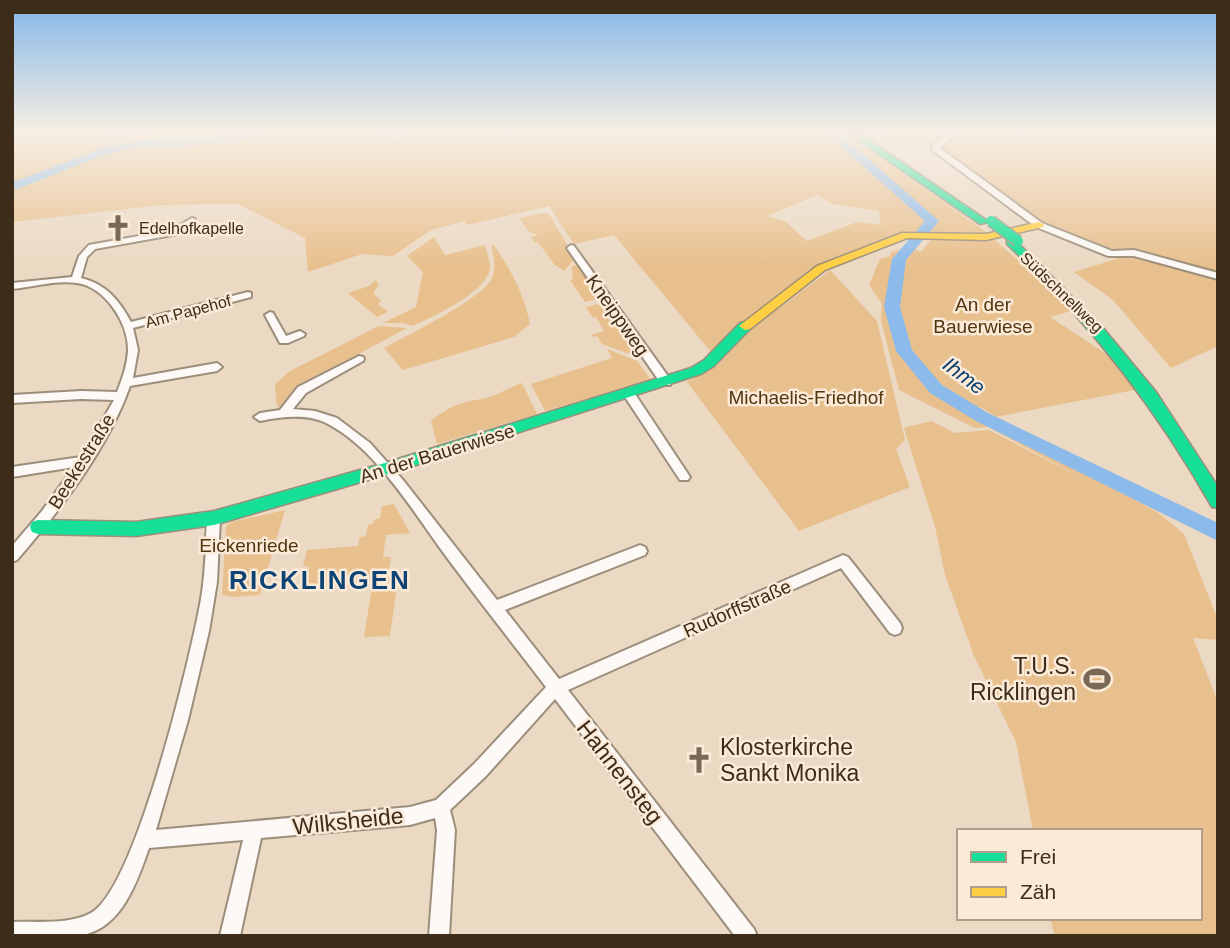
<svg xmlns="http://www.w3.org/2000/svg" width="1230" height="948" font-family="Arial,sans-serif">
	<style>
		.green { fill: #e8c08e; fill-rule: evenodd }
		.lines { fill: none; stroke-linecap: round; stroke-linejoin: round }
		.stream { stroke: #8cbbeb; stroke-width: 2.5 }
		.river { fill: #8cbbeb; fill-rule: evenodd }
		.street-casing { stroke: #9c8e7b; stroke-width: 4 }
		.fast-casing { stroke: #9c8e7b; stroke-width: 3 }
		.slow-casing { stroke: #9c8e7b; stroke-width: 3 }
		.street { fill: #fcf9f6; fill-rule: evenodd }
		.fast { fill: #16e098; fill-rule: evenodd }
		.slow { fill: #ffcf43; fill-rule: evenodd }
		.fast-bridge-casing { stroke: #9e9986; stroke-width: 13; stroke-linecap: butt }
		.fast-bridge { stroke: #16e098; stroke-width: 10 }
		.labels { text-anchor: middle; stroke-width: 5; stroke-linejoin: round; paint-order: stroke }
		.far-poi-label { font-size: 16px; fill: #3c2c19; stroke: #fbead7; text-anchor: start }
		.far-street-label { font-size: 16px; fill: #3c2c19; stroke: #fbead7 }
		.park-label { font-size: 19px; fill: #52360f; stroke: #fbead7 }
		.street-label { font-size: 19px; fill: #3c2c19; stroke: #fbead7 }
		.water-label { font-size: 21px; font-style: italic; fill: #083f70; stroke: #fbead7 }
		.near-poi-label { font-size: 23px; fill: #3c2c19; stroke: #fbead7; text-anchor: end }
		.near-street-label { font-size: 23px; fill: #3c2c19; stroke: #fbead7 }
		.district-label { font-size: 26px; font-weight: bold; letter-spacing: 2px; fill: #0e4375; stroke: #fbead7 }
	</style>
	<rect width="100%" height="100%" fill="#ebd9c3"/>
	<path class="green" d="M12,133H109L121,137L152,133H379C399,141 426,151 442,135L408,139L399,136L408,133H846L989,234L912,232L809,270L711,352L614,235L574,244L549,206L467,225L465,221L431,230L393,256L362,254L308,272L305,238L238,204L162,205L12,222ZM817,195L832,204L879,211L881,225L857,222L807,241L785,221L767,216Z
		M880,133H1218V273L1186,264L1110,252L1041,223L938,149L919,139L895,143Z
		M542,213L549,214L575,258L564,271L554,264L538,242L535,243L531,237L538,235L529,232L519,218Z
		M434,237L445,255L485,245C487,252 490,261 490,267C488,293 433,316 413,326L403,323H383L416,307L423,272L407,256Z
		M931,240H995L1038,278L1071,311L1050,317L1108,355L1135,390L996,417L979,406L985,414L995,418L991,420L938,388L906,351L893,307L900,259L912,247L921,252Z
		M494,245C511,270 524,294 530,324L514,337L403,370L384,348C406,336 483,299 492,278C497,267 493,257 491,246Z
		M905,249L897,259L894,269V286L889,307L902,351L935,390L990,423L1156,511L1184,534L1218,620V640L1193,638L1218,702V936H1055L1050,918H1200V831H1033L1016,742L974,656L945,575L935,527L904,428L931,421L955,433L989,430L1091,483L988,427L975,428L899,390L881,321L882,304L869,285L880,259L890,256L891,252Z
		M1132,254L1218,278V346L1171,368L1113,300L1074,272Z
		M578,265L601,298L585,302L570,280L573,279L572,266Z
		M830,270L877,321L905,440L896,449L910,487L799,531L687,382L717,366L754,327Z
		M376,280L379,285L373,293L381,301L378,304L388,312L377,317L348,293L369,286Z
		M602,303L641,358L602,344L597,336L593,337L591,335L604,331L596,317L593,318L586,307Z
		M379,326L407,328L297,387L283,406L277,407L275,384L290,371Z
		M607,349L637,361L651,380L545,411L531,384L612,358Z
		M522,383L537,414L437,444L431,421C452,404 460,403 486,398C499,395 510,387 522,383Z
		M394,504L410,533L386,535L383,557H391L388,577H393V583L303,590L309,567L303,566L307,550L358,546L360,537L366,536L368,525L373,524L375,519L380,518L382,506Z
		M285,510L260,595L235,597L222,595L226,526L231,522Z
		M397,585L390,636L364,637L372,587Z"/>
	<g class="lines">
		<path class="stream" d="M87,156L118,140L125,133"/>
		<path class="river" d="M241,133H262C241,148 163,144 134,148C91,155 54,178 12,190V182C54,168 88,151 131,142C167,135 205,139 241,133Z
			M826,133H838L848,141L939,221L906,260L900,307L912,350L942,385L988,413L1218,523V541L976,421L930,393L896,351L884,307L892,259L925,221Z"/>
		<defs>
			<path id="street" d="M949,133H957L940,148L1042,223L1112,251L1134,250L1218,273V279L1134,256H1108L1036,227L932,150V146Z
				M192,218L195,219V223L178,234L95,249L87,257L81,278C106,284 119,300 131,322L248,292L251,293V297L133,328L138,350L133,378L217,363L222,367L217,371L130,386C107,450 61,509 17,560L12,562V546L42,511L74,467L12,477V467L81,457L114,400L81,399L12,403V395L81,391L117,392C122,379 127,366 128,351C129,323 105,287 77,283C55,280 33,287 12,289V283L72,277L79,256L89,245L172,230Z
				M571,245L574,246L670,379L671,382L670,385H662L567,248Z
				M270,312L273,313L286,336L300,331L305,334L304,336L288,343H280L265,315Z
				M359,356L363,357L364,359L363,361L306,393L293,409L315,411L337,418L370,443L403,480L497,600L635,547L640,545L645,547L647,551L645,555L505,610L559,679L843,555L848,557L900,623L902,628L900,633L895,635L890,633L841,568L568,690L754,929L757,936H735L555,699L486,776L450,810L455,830L449,936H429L437,830L435,818L410,825L261,838L240,936H220L243,840L149,848C137,882 122,927 83,935C64,939 33,936 12,936V922C36,921 69,925 91,913C136,888 191,655 201,599C204,581 205,564 206,546C206,535 206,524 209,514H219L220,518L217,582L209,631L188,720L156,830L410,807L436,800L474,764L546,687C513,644 480,602 448,559C415,515 378,450 328,424C307,413 282,417 260,421L254,417L260,413L280,410L298,387Z
				M629,390L633,391L688,474L690,477L688,480H680L623,394Z"/>
			<path id="fast" d="M848,133H859L989,222L980,224Z
				M1007,240H1015L1103,328L1156,392L1218,487V508L1212,507C1156,408 1089,322 1007,244Z
				M745,322L750,323V329L714,366L701,374L385,475L214,525L136,536L38,534L32,532L30,527L32,522L38,520L136,522L214,511L385,463L691,368L704,360L740,323Z"/>
			<path id="slow" d="M1039,222L1044,225L1043,227L986,240L907,238L825,270L750,329L745,330L739,326L817,266L902,233L986,234Z"/>
		</defs>
		<use href="#street" class="street-casing"/>
		<use href="#fast" class="fast-casing"/>
		<use href="#slow" class="slow-casing"/>
		<use href="#street" class="street"/>
		<use href="#fast" class="fast"/>
		<use href="#slow" class="slow"/>
		<defs>
			<path id="fast-bridge" d="M991,221L1018,241"/>
		</defs>
		<use href="#fast-bridge" class="fast-bridge-casing"/>
		<use href="#fast-bridge" class="fast-bridge"/>
	</g>
	<linearGradient id="sky" x2="0" y2="1"><stop stop-color="#83b7e9"/><stop offset="0.5" stop-color="#f6eee4"/><stop offset="1" stop-color="#f6eee4" stop-opacity="0"/></linearGradient>
	<rect width="1230" height="265" fill="url(#sky)"/>
	<defs>
		<symbol id="church-bare" viewBox="-9 -9 18 18"><path d="M-1.2-6h2.4v3.5h3.3v2.4h-3.3V6h-2.4V-.1h-3.3v-2.4h3.3Z" fill="#796954" stroke="#fbead7" stroke-width="2.5" paint-order="stroke"/></symbol>
		<symbol id="stadium-bare" viewBox="-9 -9 18 18"><path d="M0-5a6.5 5 0 1 0 0 10a6.5 5 0 1 0 0-10ZM-3.5-1.8h7v3.6h-7Z" fill="#796954" stroke="#fbead7" stroke-width="2.5" paint-order="stroke"/></symbol>
	</defs>
	<g fill-rule="evenodd">
		<use href="#church-bare" x="99" y="209" width="38" height="38"/>
		<use href="#stadium-bare" x="1078" y="660" width="38" height="38"/>
		<use href="#church-bare" x="680" y="741" width="38" height="38"/>
	</g>
	<g class="labels">
		<g class="far-poi-label">
			<text x="139" y="234">Edelhofkapelle</text>
		</g>
		<g class="far-street-label">
			<text transform="translate(1062 292) rotate(44)" y="6">Südschnellweg</text>
			<text transform="translate(188 311) rotate(-15)" y="6">Am Papehof</text>
		</g>
		<g class="park-label">
			<text x="983" y="311">An der<tspan x="983" dy="22">Bauerwiese</tspan></text>
			<text x="806" y="404">Michaelis-Friedhof</text>
			<text x="249" y="552">Eickenriede</text>
		</g>
		<g class="street-label">
			<text transform="translate(618 315) rotate(55)" y="7">Kneippweg</text>
			<text transform="translate(437 453) rotate(-17)" y="7">An der Bauerwiese</text>
			<text transform="translate(81 461) rotate(-58)" y="7">Beekestraße</text>
			<text transform="translate(737 608) rotate(-24)" y="7">Rudorffstraße</text>
		</g>
		<g class="water-label">
			<text transform="translate(964 376) rotate(37)" y="7">Ihme</text>
		</g>
		<g class="near-poi-label">
			<text x="1076" y="674">T.U.S.<tspan x="1076" dy="26">Ricklingen</tspan></text>
			<text x="720" y="755" text-anchor="start">Klosterkirche<tspan x="720" dy="26">Sankt Monika</tspan></text>
		</g>
		<g class="near-street-label">
			<text transform="translate(620 772) rotate(52)" y="8">Hahnensteg</text>
			<text transform="translate(348 821) rotate(-6)" y="8">Wilksheide</text>
		</g>
		<g class="district-label">
			<text x="320" y="589">RICKLINGEN</text>
		</g>
	</g>
	<rect width="1230" height="948" fill="none" stroke="#3c2c19" stroke-width="28"/>
	<rect x="957" y="829" width="245" height="91" fill="#fbead7" stroke="#af9e8b" stroke-width="2"/>
	<rect x="971" y="852" width="35" height="10" fill="#16e098" stroke="#af9e8b" stroke-width="2"/>
	<text x="1020" y="864" font-size="21" fill="#3c2c19">Frei</text>
	<rect x="971" y="887" width="35" height="10" fill="#ffcf43" stroke="#af9e8b" stroke-width="2"/>
	<text x="1020" y="899" font-size="21" fill="#3c2c19">Zäh</text>
</svg>
